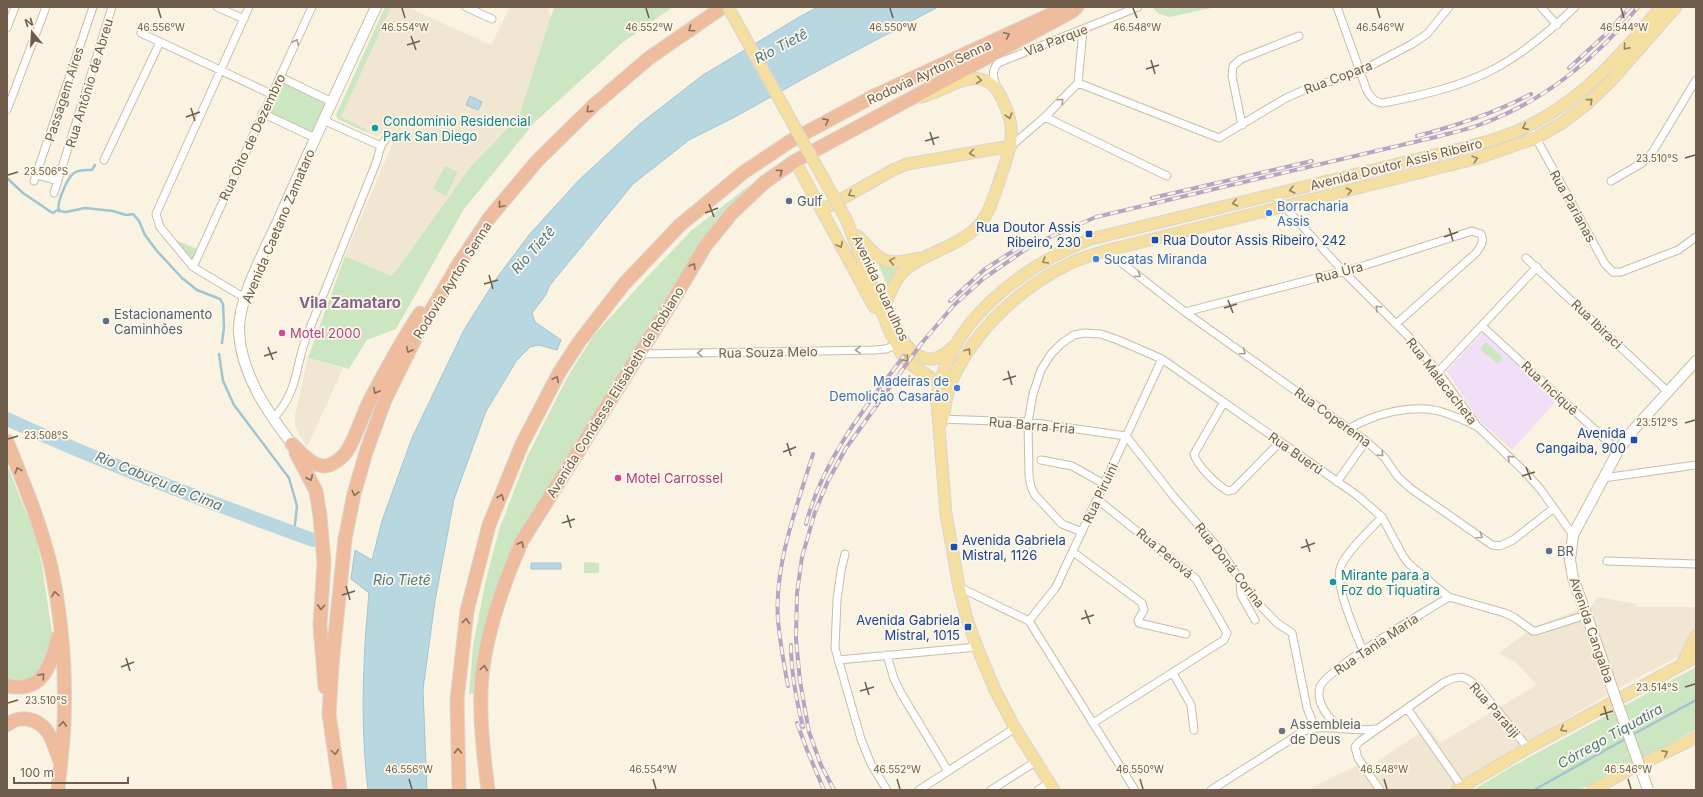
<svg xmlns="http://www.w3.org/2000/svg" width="1703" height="797" font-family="Inter,sans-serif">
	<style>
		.residential { fill: #f1e6d1 }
		.education { fill: #f0dff6 }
		.green { fill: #cde6c2 }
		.water { fill: #b9d7e1; stroke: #a0c5d2 }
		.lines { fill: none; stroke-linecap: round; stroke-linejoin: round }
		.stream { stroke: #a0c5d2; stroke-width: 2.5 }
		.river { stroke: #b9d7e1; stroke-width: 14 }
		.street-casing { stroke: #c9bcaa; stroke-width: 9 }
		.secondary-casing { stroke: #cdbca9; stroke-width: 12 }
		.primary-casing { stroke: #dad5d0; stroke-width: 13 }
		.highway-casing { stroke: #dad5d0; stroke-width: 15 }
		.street { stroke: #fff; stroke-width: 7 }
		.secondary { stroke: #fff; stroke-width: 10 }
		.primary { stroke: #f4dea0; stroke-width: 11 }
		.highway { stroke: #efbc9e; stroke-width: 13 }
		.rail-casing { stroke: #b7a3c2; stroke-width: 4 }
		.rail { stroke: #fdf7e8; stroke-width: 2.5; stroke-dasharray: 8; stroke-linecap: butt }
		.secondary-bridge-casing { stroke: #cdbca9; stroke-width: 12; stroke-linecap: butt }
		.primary-bridge-casing { stroke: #dad5d0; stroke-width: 13; stroke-linecap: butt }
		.secondary-bridge { stroke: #fff; stroke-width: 10 }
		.primary-bridge { stroke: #f4dea0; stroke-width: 11 }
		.oneway { stroke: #896f5c }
		.oneway2 { stroke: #a99d93 }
		.oneway3 { stroke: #978364 }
		.ticks { fill: none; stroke: #6f5c4b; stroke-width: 1.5 }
		.culture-dot { fill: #0f9aa8; stroke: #fdf7e8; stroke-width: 1.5 }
		.service-dot { fill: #5c6f8a; stroke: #fdf7e8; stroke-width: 1.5 }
		.shop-dot { fill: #3f7fe0; stroke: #fdf7e8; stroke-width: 1.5 }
		.transit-dot { fill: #1a4fb4; stroke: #fdf7e8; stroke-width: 1.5 }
		.hotel-dot { fill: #d1479c; stroke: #fdf7e8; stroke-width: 1.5 }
		.worship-dot { fill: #6b7280; stroke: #fdf7e8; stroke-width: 1.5 }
		.labels { text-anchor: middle; stroke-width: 3.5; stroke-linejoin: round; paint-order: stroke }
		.street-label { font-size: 13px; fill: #6f5c4b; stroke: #fdf7e8 }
		.culture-label { font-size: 13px; fill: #0d838f; stroke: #fdf7e8; text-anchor: start }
		.service-label { font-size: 13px; fill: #4e5e75; stroke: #fdf7e8; text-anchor: start }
		.shop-label { font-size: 13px; fill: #366cbe; stroke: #fdf7e8; text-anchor: start }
		.transit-label { font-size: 13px; fill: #164399; stroke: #fdf7e8; text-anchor: end }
		.hotel-label { font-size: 13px; fill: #b23c85; stroke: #fdf7e8; text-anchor: start }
		.worship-label { font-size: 13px; fill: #5b616d; stroke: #fdf7e8; text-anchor: start }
		.water-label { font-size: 14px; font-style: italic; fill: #4a7788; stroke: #fdf7e8 }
		.quarter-label { font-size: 15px; font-weight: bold; fill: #83638c; stroke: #fdf7e8 }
		.ticks-label { font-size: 10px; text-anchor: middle; fill: #6f5c4b; stroke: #fdf7e8; stroke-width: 3.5; stroke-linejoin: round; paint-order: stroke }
	</style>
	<rect width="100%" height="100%" fill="#faf3e2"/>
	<path class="residential" d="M385,7H407L491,45L510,7H548L551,20L519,116L471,166L392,276L345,256L394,140L382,134L377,136L366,132L338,119L336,115Z
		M308,358L343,368L307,447L299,434L295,424V415Z
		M1598,597L1636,604V607H1696V631L1683,654L1624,685L1445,790H1386L1370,766L1429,727L1440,743L1537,685L1514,661L1499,653L1536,626L1592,605Z
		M1360,764L1378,790H1308L1311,788Z"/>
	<path class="education" d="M1484,331L1557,400L1512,450L1478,419L1447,371Z"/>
	<path class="green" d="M385,7H391L341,117L367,130L366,132L338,119L336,115Z
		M554,7H673L622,43L535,122L464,209L396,329L367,340L349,369L308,358L345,256L392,276L471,166L519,116Z
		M1152,7H1216L1170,17L1159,14Z
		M281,82L326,102L312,133L267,114Z
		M445,166L458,172L446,196L433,189Z
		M751,184L711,228L516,540L475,693L469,694L473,646L485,584L499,530L527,457L568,376L594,335L649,275L691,231Z
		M176,240L197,249L192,261Z
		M877,260L899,268L888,288Z
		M1486,342L1503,358L1498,364L1480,349Z
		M7,465L35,534L42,566L52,633V644L41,670L26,682L7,680Z
		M584,562L599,563V573H584Z
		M1696,667V730L1580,790H1473L1513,766Z"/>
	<path class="water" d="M818,7H938L812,74L733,118L689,140L633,184L550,285L545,296L532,313L535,322L561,340L557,350L539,345L530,347L517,360L486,411L454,499L435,601L423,689L427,790H368C360,724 363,659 369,593L351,579L355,550L372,560L382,521L412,438L464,330L496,279L529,235L579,180L641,123L703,75L801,16Z
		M470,96L482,102L478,110L466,105Z
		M531,563H561V569H531Z"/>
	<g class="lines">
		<path class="stream" d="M95,165L92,170C86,170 79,169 74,173C67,178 56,204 59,211L66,212L85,208L113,211L126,215L133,214L139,221L145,235L157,251L182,278L197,290L220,299L223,304L224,327L222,343
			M7,178L23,193L51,212L53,213L59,209
			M219,354L223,381L234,405L289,478L297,506L294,533
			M1632,735L1696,700
			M1534,790L1627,738"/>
		<path class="river" d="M7,419C107,465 210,502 313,540"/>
		<defs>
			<path id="street" d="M217,7L244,19
				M466,7L492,19
				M1337,7L1367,91C1372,98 1374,102 1383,103C1415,97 1457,87 1486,73C1518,58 1550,31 1575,7
				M1541,7L1557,25
				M7,28L15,7
				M141,33L271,94
				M280,77L332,102
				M1078,83L1219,138L1286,98L1304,90L1359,72L1412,44L1427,34L1449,7
				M997,88C993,77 991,72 998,63L1138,7
				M7,110L46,7
				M262,113L315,138
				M1045,117L1167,176
				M323,120L381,146
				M1242,125L1232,76L1233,66L1241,59L1299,36
				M1536,138L1605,264L1613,272H1621L1678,250L1696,237
				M1011,146L1045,117L1078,83L1083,30
				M104,160L160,42
				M37,175L58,181
				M34,181L93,7
				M1611,181L1642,163L1652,153L1696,80
				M54,193L112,7
				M1274,195L1343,271L1408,336L1438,372L1477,426L1526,473L1541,490L1573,535
				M1109,250L1114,257L1185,312L1366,441L1384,457L1398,477L1410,488L1492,545L1500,546L1513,540L1554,508
				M1526,258L1667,391
				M193,267L312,7
				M245,298L193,267L160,227L156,214L249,7
				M1185,312L1363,266L1472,231L1481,234C1485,242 1480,247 1476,253L1396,324
				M1482,326L1618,451
				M639,354L874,350L886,349L896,345
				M1438,372L1537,267
				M1224,402L1194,454C1197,466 1218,486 1228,491L1233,490L1280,442
				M273,419C299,390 294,371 306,338C329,280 353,221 376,163L381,146L387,137
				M939,419L1028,422L1126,436
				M1350,428C1375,414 1410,404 1439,411C1452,415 1464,420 1476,426
				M1126,436L1174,497L1221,551L1250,595L1277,623L1292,633L1307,708L1315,727
				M1041,460L1072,466L1104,484
				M1603,478L1696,465
				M1337,482L1366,441
				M1082,532L1062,524L1035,495L1031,487L1029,476L1028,422L1033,394L1041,370L1051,354L1062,343L1074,335L1084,333L1101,334L1118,340L1162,359L1358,496L1382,517L1403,556L1409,564L1435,586L1449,597L1505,613L1515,618L1533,631H1536L1586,615
				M1073,552L1142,603L1144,610L1138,620L1139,623L1186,634
				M845,554L841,571L837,600L835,648L861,739L871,764L887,790
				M1607,561L1696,564
				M1240,581L1241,595L1255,620
				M959,587L1029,621L1135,790
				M1029,621L1056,587L1162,359
				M1363,651C1356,633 1333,583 1341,566C1347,551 1370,530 1382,517
				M887,655L894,679L901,693L948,771
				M838,660L977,647
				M1173,673L1191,705L1194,730
				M1407,708L1462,787
				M1093,723L1224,640L1227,633L1196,579L1097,499
				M1341,729C1330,720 1315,703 1320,687C1325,670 1428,610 1449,597
				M919,790L1015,728
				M991,790L1035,762
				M1038,790L1049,783
				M1211,790L1304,731C1327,723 1352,733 1376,729
				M1380,790L1358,758L1355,747L1359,742L1443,683C1460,674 1465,675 1479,688L1528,748"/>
			<path id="secondary" d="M292,444C267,412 242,375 239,333C237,300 265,250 279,219C310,148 343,78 376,7
				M1589,622L1573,578L1570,560L1573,535L1618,451L1634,429L1696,361"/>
			<path id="primary" d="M795,161L874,307
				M822,210L893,170L907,164L1011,146
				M846,219L889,330L902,355L909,363L934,380L947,385
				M858,236C881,261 884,267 918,258
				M886,303C890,294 894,282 901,274C921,253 953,249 974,230C988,218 993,199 999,182C1009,151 1019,133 1003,101C998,90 993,82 980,79C963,75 938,94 920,97
				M898,331C904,346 922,365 939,357C945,355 950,349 954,346
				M942,422C946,407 946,392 953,378C977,328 1021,287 1071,263C1083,257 1096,254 1109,250L1478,158L1536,138L1562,123L1587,104L1611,81L1676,7
				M1682,664L1696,636
				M1054,790L1015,728L995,690L977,647L967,619L959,587L946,514L937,403C942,325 1024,265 1091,239L1463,148C1486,142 1509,136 1530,125C1584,98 1623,53 1661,7
				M1457,790L1528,748L1696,657
				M1593,790L1627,771L1696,738"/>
			<path id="highway" d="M7,441C23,482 41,524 51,567C62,618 66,672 64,724C63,746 60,768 58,790
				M292,444C301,453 315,470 330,465C336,462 343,457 347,451C356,437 361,419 368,404C384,373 401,342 420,313
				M296,453L316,491L320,516L324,562L320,625L325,687
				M7,685C12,688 17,687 22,687C47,685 53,656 58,637
				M7,725C13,720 19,718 27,719C49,723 53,742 59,759
				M340,790L329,714L332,665L345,539L354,494L367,449L385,400L419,331L458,265L490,217L537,161L593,106L649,58L723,7
				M459,790L457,700L467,611L489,525L522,444L559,373L579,342L624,284L680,225L744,172L792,140L874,96L1067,7
				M488,790C484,758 480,725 481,693C482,642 502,587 522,541L672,302L706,245L732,213L765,182L795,161L1071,12L1077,7"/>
		</defs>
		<use href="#street" class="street-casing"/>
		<use href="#secondary" class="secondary-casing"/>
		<use href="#primary" class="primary-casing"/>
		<use href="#highway" class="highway-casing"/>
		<use href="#street" class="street"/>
		<use href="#secondary" class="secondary"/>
		<use href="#primary" class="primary"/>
		<use href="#highway" class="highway"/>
		<defs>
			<path id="rail" d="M1569,68L1606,34L1630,7
				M1417,136C1456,126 1495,113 1531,94
				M1152,198L1312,161
				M950,301L985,269L1021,246
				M806,524C822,461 865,407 904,356
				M791,645C791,673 796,699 803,727
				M788,686C784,665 780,642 778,620C774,565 797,506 813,454
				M797,723L807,750L824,790
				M834,790L821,765L809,732L800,681L796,639L797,593L802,557L815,512L828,481L846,448L921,344L954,305L983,279L1032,245L1096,217L1440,136C1455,132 1470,129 1484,123C1544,101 1598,57 1638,7"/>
		</defs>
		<use href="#rail" class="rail-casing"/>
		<use href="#rail" class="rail"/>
		<defs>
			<path id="secondary-bridge" d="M1589,622L1648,790"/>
			<path id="primary-bridge" d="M728,7L846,219"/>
		</defs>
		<use href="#secondary-bridge" class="secondary-bridge-casing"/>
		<use href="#primary-bridge" class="primary-bridge-casing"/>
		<use href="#secondary-bridge" class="secondary-bridge"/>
		<use href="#primary-bridge" class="primary-bridge"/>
	</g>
	<defs><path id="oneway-chevron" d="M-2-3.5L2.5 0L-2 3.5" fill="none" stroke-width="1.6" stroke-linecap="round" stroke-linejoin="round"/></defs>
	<g class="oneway">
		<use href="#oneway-chevron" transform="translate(691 29) rotate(145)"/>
		<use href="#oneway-chevron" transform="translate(1007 35) rotate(-25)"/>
		<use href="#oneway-chevron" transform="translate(589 110) rotate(136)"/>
		<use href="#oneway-chevron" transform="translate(826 121) rotate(-28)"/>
		<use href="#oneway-chevron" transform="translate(780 172) rotate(-34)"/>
		<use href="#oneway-chevron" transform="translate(501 205) rotate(130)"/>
		<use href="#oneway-chevron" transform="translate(693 266) rotate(-59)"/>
		<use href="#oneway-chevron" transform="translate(409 350) rotate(116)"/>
		<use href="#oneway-chevron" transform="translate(556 379) rotate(-63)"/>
		<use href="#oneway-chevron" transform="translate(376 391) rotate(119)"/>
		<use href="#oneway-chevron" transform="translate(18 470) rotate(-111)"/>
		<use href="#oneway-chevron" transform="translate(310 478) rotate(65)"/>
		<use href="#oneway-chevron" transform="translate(355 493) rotate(104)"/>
		<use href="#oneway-chevron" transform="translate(501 497) rotate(-68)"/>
		<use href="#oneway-chevron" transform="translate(521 544) rotate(-64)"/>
		<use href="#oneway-chevron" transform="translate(55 594) rotate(-99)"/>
		<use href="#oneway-chevron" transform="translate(321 607) rotate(93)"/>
		<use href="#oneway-chevron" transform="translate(466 621) rotate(-84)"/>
		<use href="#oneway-chevron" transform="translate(484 668) rotate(-82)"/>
		<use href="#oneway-chevron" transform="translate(42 676) rotate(-48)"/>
		<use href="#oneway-chevron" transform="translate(63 724) rotate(-87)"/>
		<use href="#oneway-chevron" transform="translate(458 751) rotate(-91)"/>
		<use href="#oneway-chevron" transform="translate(335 752) rotate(82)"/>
	</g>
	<g class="oneway2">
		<use href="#oneway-chevron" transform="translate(296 42) rotate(-65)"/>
		<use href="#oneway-chevron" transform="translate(1061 101) rotate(-46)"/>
		<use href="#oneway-chevron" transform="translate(1138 275) rotate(38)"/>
		<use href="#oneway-chevron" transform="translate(1378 308) rotate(-135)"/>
		<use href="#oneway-chevron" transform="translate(858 350) rotate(179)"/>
		<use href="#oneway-chevron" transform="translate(1243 352) rotate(35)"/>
		<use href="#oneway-chevron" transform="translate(700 353) rotate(179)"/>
		<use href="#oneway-chevron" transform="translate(1381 454) rotate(47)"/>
		<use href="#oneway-chevron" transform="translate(1510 458) rotate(-136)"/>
		<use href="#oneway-chevron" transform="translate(1480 536) rotate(35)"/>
	</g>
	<g class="oneway3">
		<use href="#oneway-chevron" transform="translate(1626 47) rotate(132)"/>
		<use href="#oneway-chevron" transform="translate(979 80) rotate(8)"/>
		<use href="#oneway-chevron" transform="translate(1590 101) rotate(-42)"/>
		<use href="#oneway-chevron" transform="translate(1009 116) rotate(74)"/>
		<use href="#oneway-chevron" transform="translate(1525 127) rotate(156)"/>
		<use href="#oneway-chevron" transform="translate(972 153) rotate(170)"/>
		<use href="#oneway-chevron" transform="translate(1475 159) rotate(-15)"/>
		<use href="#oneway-chevron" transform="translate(1292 190) rotate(166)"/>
		<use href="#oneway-chevron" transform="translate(1349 191) rotate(-14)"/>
		<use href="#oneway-chevron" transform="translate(851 194) rotate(150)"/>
		<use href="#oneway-chevron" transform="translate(1235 203) rotate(167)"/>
		<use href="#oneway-chevron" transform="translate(840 245) rotate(62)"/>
		<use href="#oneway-chevron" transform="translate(892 261) rotate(-170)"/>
		<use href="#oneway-chevron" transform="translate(1045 261) rotate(149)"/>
		<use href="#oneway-chevron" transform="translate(968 351) rotate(-56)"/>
		<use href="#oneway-chevron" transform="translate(906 359) rotate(47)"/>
		<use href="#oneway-chevron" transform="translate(1563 729) rotate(151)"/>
		<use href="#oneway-chevron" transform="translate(1665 753) rotate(-26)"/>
	</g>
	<path class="ticks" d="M158,8L161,18M402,8L405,18M646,8L649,18M890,8L893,18M1133,8L1137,18M1377,8L1380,18M1621,8L1624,18M411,36L416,50M407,45L420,41M1151,60L1155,74M1146,69L1159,65M191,108L195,121M186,117L200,112M930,132L934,145M925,141L939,137M1685,158L1695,155M8,175L18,172M709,204L714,217M705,213L718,208M1449,228L1453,241M1444,237L1458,232M489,275L493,289M484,284L498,280M1228,300L1233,313M1224,308L1237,304M268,347L273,360M264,356L277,352M1008,371L1012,385M1003,380L1016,376M1685,423L1695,420M8,439L18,436M787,443L791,456M783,452L796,447M1526,467L1531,480M1522,476L1535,472M567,515L571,528M562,523L575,519M1306,539L1310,552M1301,548L1315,543M346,586L350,600M342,595L355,591M1085,610L1090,624M1081,619L1094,615M126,658L130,671M121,667L134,662M865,682L869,695M1685,687L1695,684M860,691L874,687M8,703L18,700M1604,706L1608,720M1600,715L1613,711M409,779L412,789M653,779L656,789M897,779L900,789M1140,779L1143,789M1384,779L1387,789M1628,779L1631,789"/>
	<g class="culture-dot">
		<circle cx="375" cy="128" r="4"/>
		<circle cx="1333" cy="582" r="4"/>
	</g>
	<g class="service-dot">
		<circle cx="789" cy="201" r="4"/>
		<circle cx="106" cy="321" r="4"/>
		<circle cx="1549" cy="551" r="4"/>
	</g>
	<g class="shop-dot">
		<circle cx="1269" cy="213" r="4"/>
		<circle cx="1096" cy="259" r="4"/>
		<circle cx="957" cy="388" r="4"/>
	</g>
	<g class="transit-dot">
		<rect x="1085" y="230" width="8" height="8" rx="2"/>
		<rect x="1151" y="236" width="8" height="8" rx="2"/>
		<rect x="1630" y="436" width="8" height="8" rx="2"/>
		<rect x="950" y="543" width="8" height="8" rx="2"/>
		<rect x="964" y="623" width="8" height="8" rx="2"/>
	</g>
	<g class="hotel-dot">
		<circle cx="282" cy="333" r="4"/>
		<circle cx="618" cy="478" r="4"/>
	</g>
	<circle class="worship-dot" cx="1282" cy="731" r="4"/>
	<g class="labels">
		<g class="street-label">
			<text transform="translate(1056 40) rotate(-21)" y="5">Via Parque</text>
			<text transform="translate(929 72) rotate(-25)" y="5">Rodovia Ayrton Senna</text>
			<text transform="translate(1338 77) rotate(-21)" y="5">Rua Copara</text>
			<text transform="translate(89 83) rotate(-73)" y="5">Rua Antônio de Abreu</text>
			<text transform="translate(64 94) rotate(-72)" y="5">Passagem Aíres</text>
			<text transform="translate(252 137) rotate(-65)" y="5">Rua Oito de Dezembro</text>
			<text transform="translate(1396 164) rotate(-14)" y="5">Avenida Doutor Assis Ribeiro</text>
			<text transform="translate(1573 206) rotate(61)" y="5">Rua Parianas</text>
			<text transform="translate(278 226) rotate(-67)" y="5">Avenida Caetano Zamataro</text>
			<text transform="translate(1339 272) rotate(-15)" y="5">Rua Úra</text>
			<text transform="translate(452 280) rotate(-58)" y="5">Rodovia Ayrton Senna</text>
			<text transform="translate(881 288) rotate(65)" y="5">Avenida Guarulhos</text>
			<text transform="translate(1597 324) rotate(44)" y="5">Rua Ibiraci</text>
			<text transform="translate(768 352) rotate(-1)" y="5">Rua Souza Melo</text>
			<text transform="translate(1442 381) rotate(52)" y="5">Rua Malacacheta</text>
			<text transform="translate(1550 388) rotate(43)" y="5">Rua Inciquê</text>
			<text transform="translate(615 392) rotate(-58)" y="5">Avenida Condessa Elisabeth de Robiano</text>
			<text transform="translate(1333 417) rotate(36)" y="5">Rua Coperema</text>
			<text transform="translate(1032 425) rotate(5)" y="5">Rua Barra Fria</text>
			<text transform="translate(1296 453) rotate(35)" y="5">Rua Buerú</text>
			<text transform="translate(1100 493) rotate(-65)" y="5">Rua Piruini</text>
			<text transform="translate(1165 553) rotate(40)" y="5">Rua Perová</text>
			<text transform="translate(1230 565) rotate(52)" y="5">Rua Doná Corina</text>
			<text transform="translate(1592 630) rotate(71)" y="5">Avenida Cangaíba</text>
			<text transform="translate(1376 644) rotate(-34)" y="5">Rua Tania Maria</text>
			<text transform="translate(1495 710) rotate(49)" y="5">Rua Paratiji</text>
		</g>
		<g class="culture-label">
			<text x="383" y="126">Condomínio Residencial<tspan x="383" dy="15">Park San Diego</tspan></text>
			<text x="1341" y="580">Mirante para a<tspan x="1341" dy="15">Foz do Tiquatira</tspan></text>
		</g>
		<g class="service-label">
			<text x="797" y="206">Gulf</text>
			<text x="114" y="319">Estacionamento<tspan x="114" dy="15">Caminhões</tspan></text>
			<text x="1557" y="556">BR</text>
		</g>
		<g class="shop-label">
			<text x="1277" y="211">Borracharia<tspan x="1277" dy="15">Assis</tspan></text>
			<text x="1104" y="264">Sucatas Miranda</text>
			<text x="949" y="386" text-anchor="end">Madeiras de<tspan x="949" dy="15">Demolição Casarão</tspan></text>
		</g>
		<g class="transit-label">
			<text x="1081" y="232">Rua Doutor Assis<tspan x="1081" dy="15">Ribeiro, 230</tspan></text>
			<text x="1163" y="245" text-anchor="start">Rua Doutor Assis Ribeiro, 242</text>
			<text x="1626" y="438">Avenida<tspan x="1626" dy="15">Cangaiba, 900</tspan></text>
			<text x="962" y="545" text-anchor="start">Avenida Gabriela<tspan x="962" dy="15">Mistral, 1126</tspan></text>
			<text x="960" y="625">Avenida Gabriela<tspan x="960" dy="15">Mistral, 1015</tspan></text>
		</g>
		<g class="hotel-label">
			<text x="290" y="338">Motel 2000</text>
			<text x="626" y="483">Motel Carrossel</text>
		</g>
		<g class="worship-label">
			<text x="1290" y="729">Assembleia<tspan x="1290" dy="15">de Deus</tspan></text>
		</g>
		<g class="water-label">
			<text transform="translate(781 46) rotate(-28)" y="5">Rio Tietê</text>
			<text transform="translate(533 250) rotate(-48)" y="5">Rio Tietê</text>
			<text transform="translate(159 481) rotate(22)" y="5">Rio Cabuçu de Cima</text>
			<text x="402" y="585">Rio Tietê</text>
			<text transform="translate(1610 736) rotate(-29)" y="5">Córrego Tiquatira</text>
		</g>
		<g class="quarter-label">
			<text x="350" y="308">Vila Zamataro</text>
		</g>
	</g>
	<g class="ticks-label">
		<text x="161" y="31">46.556°W</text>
		<text x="405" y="31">46.554°W</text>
		<text x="649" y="31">46.552°W</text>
		<text x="893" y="31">46.550°W</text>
		<text x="1137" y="31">46.548°W</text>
		<text x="1380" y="31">46.546°W</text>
		<text x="1624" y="31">46.544°W</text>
		<text x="1657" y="162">23.510°S</text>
		<text x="46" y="175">23.506°S</text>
		<text x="1657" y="426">23.512°S</text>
		<text x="46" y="439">23.508°S</text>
		<text x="1657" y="691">23.514°S</text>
		<text x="46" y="704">23.510°S</text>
		<text x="409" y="773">46.556°W</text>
		<text x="653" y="773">46.554°W</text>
		<text x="897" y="773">46.552°W</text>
		<text x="1140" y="773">46.550°W</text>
		<text x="1384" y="773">46.548°W</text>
		<text x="1628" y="773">46.546°W</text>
	</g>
	<rect width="1703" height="797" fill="none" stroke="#6f5c4b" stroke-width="16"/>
	<g transform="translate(32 32) rotate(342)" stroke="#fdf7e8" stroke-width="3" paint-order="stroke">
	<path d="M0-3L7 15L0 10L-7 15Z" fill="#6f5c4b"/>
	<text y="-6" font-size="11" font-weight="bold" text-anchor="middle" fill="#6f5c4b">N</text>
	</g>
	<path d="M14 777v6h114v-6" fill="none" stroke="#6f5c4b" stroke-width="2"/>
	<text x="20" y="777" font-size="12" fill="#6f5c4b" stroke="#fdf7e8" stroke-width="3" paint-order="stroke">100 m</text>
</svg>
